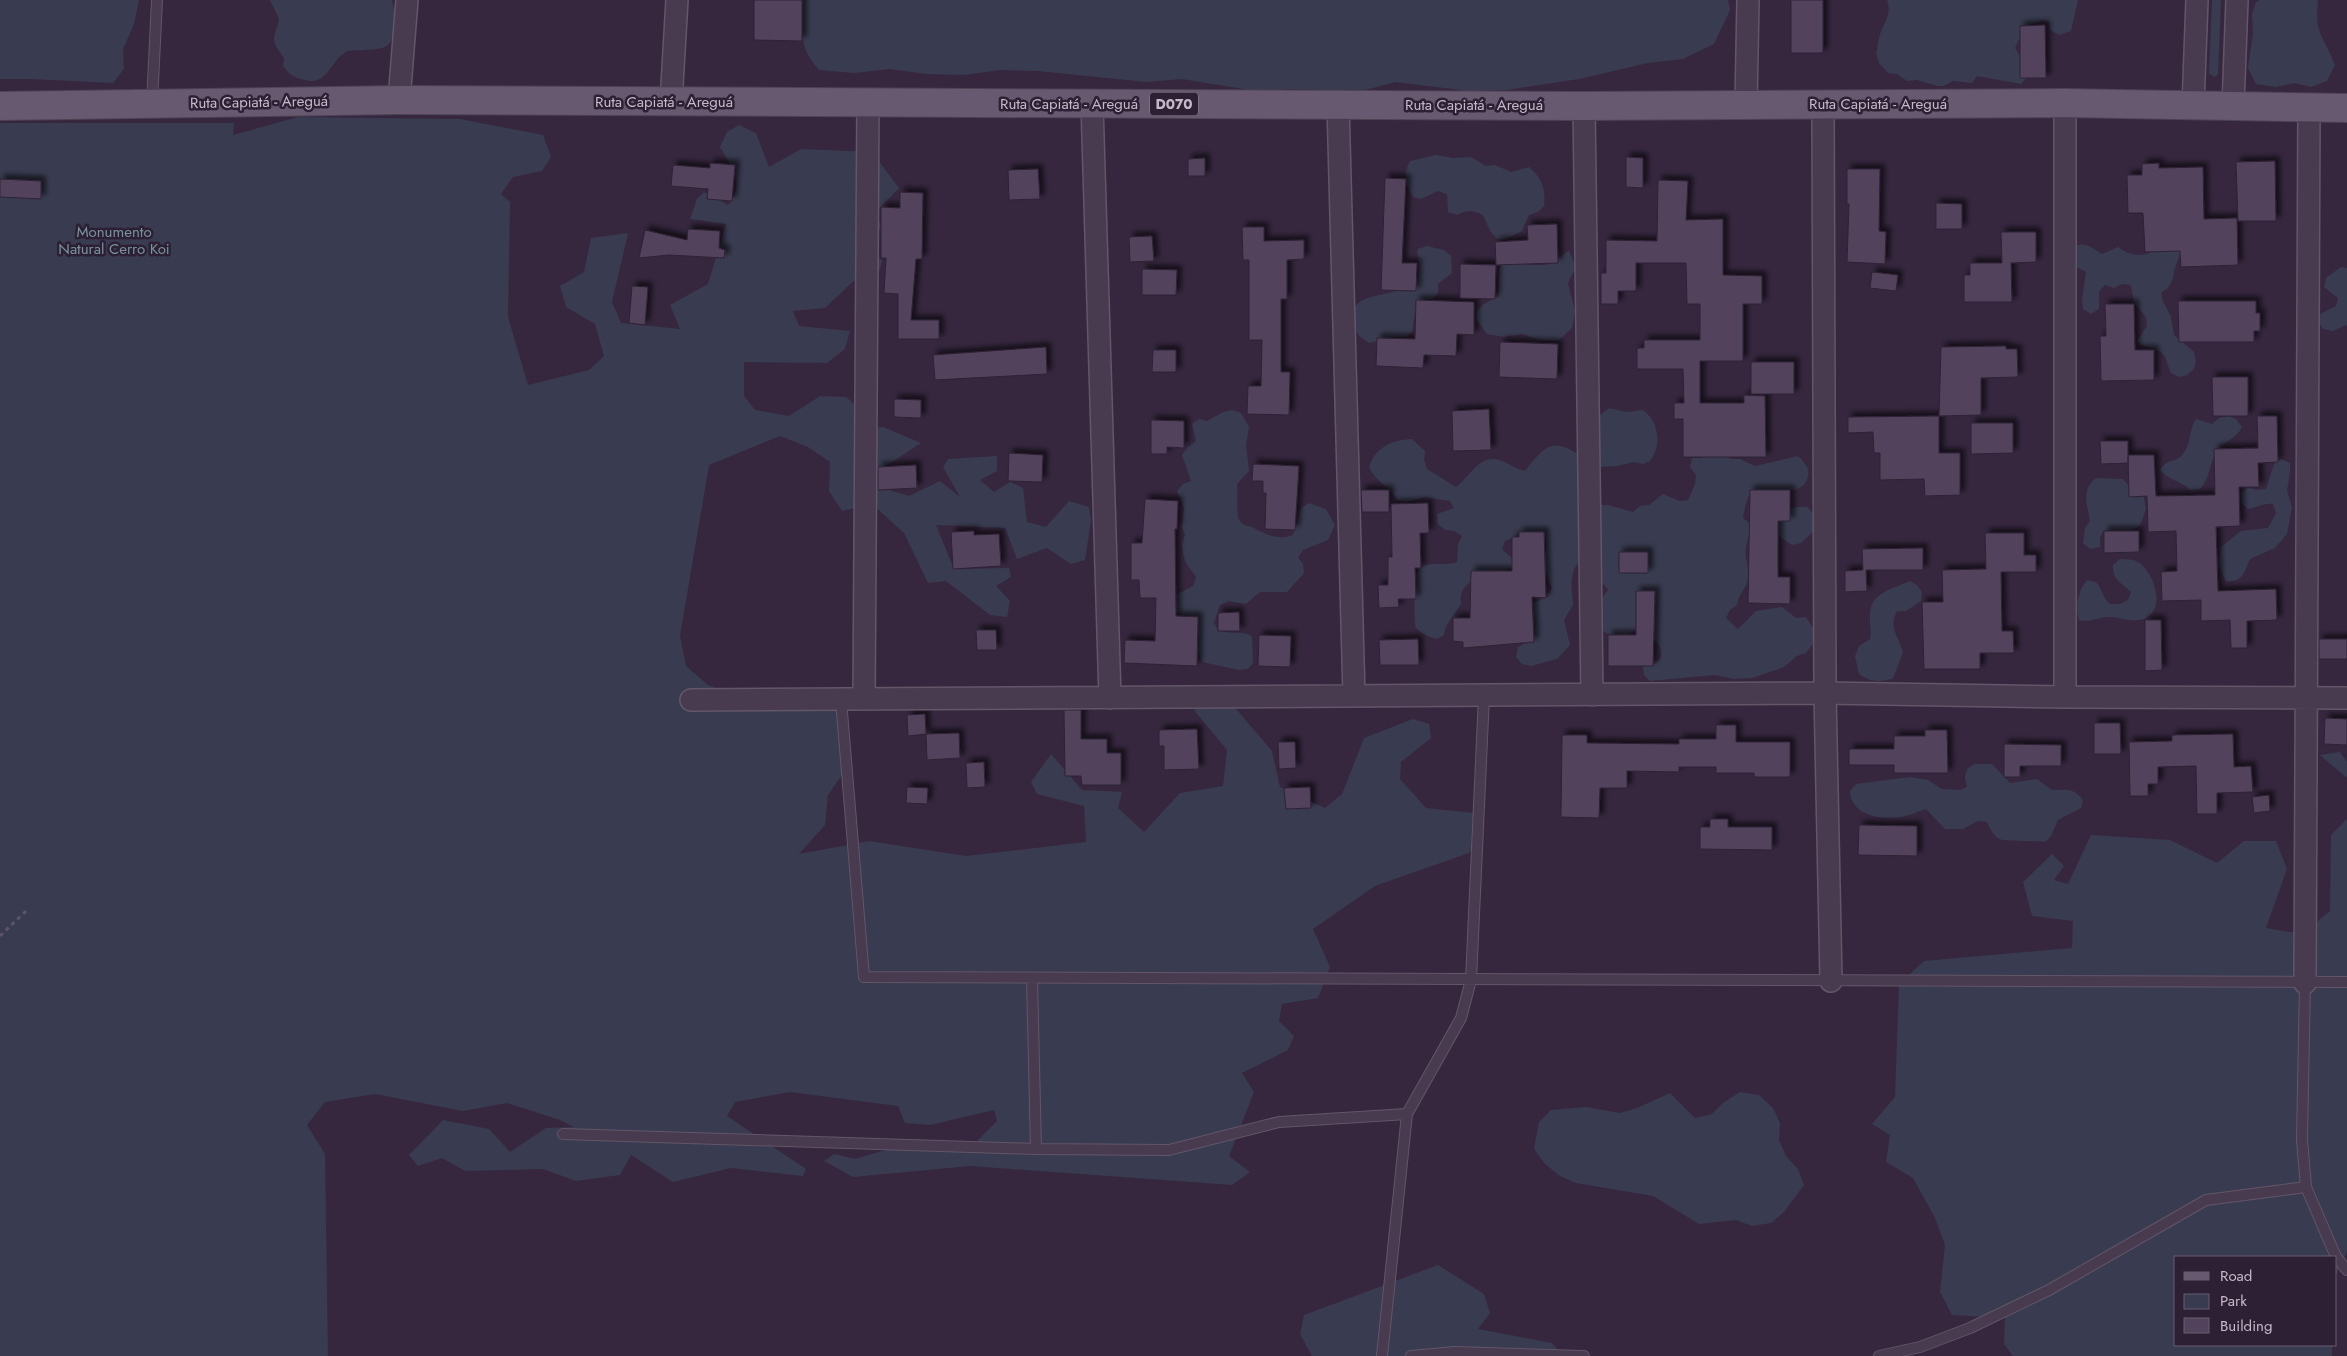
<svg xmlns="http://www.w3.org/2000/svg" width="2347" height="1356" font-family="Jost,sans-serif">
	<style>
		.green { fill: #393b50 }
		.building { fill: #53425b; stroke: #2f2236; filter: url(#shadow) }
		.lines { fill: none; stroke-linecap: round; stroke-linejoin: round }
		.service-casing { stroke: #635669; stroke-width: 12 }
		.minor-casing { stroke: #635669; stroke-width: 24 }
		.primary-casing { stroke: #4e4255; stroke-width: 30 }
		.path { stroke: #5a556a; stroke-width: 3; stroke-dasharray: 4 4; stroke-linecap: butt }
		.service { stroke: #483b4f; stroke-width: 10 }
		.minor { stroke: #483b4f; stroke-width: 21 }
		.primary { stroke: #67596f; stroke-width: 28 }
		.labels { text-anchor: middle; stroke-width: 5; stroke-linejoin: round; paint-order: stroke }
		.shield { fill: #2d2034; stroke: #978a9c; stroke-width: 1 }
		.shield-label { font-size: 14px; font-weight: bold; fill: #c4b8c9 }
		.street-label { font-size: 15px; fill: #c4b8c9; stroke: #2d2034 }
		.park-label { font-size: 15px; fill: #77939e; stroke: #2d2034 }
	</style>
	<defs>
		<filter id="shadow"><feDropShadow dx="4.5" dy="-4.5" stdDeviation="2.5" flood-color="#0009"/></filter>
	</defs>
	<rect width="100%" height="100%" fill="#36273f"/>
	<path class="green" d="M0,0H139L134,24L123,49L124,69L113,83L30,79H0Z
		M270,0H392C395,12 398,36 388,45C382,50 372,49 365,50C359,51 352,49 346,52C330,61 328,86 305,80C295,78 289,75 283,66L284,58C269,37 274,41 279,19Z
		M802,0H1728L1730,10L1714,44L1683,59L1648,63L1579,79L1506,90L1469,91L1395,82L1362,91L1289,89L1256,91L1182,79L1146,82L1038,71L1000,70L964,75L926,74L890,69L854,73L819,70C798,47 802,29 802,0Z
		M1887,0H2078L2071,31L2059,35L2050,30L2049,22L2042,20L2025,27L2015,48L2026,66L2028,76L2021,84L1977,76L1972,83L1953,81L1944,86H1937L1917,80L1907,81L1897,74L1888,73L1879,63L1876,53C1878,48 1877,44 1879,38C1882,24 1893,16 1887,0Z
		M2212,0H2221L2218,74L2215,77L2209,74Z
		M2260,0H2318C2314,34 2324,36 2335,65L2327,81L2311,87L2294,83L2276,87L2256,84L2248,68L2253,33L2252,14L2256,2Z
		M298,117L460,119L543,135L551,157L542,171L513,177L501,194L510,202L508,317L528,385L589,370L604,356L595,324L566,307L560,286L584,272L591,238L628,233L612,302L621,323L680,329L670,305L708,284L726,224L690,219L697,199L704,192L728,205C746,183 732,168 720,147L727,132L739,125L756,133L769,167L801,149L872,152L899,188L876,212L882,229L864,237L882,261L878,276H859L825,308L793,311L799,326L850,331L845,349L827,363L744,362V396L755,410L789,416L820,396L846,397L859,408L857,429L883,427L921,443L874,474L876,486L909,496L940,481L960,497L943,467L948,459L997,456V471L980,480L994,492L1010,482L1023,488L1027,522L1046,527L1069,501L1089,507L1091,520L1085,560L1071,564L1047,548L1017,559L1005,528L936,525L954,569L1009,568L1011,577L996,586L1010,601L1007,617L990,615L946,581L928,583L904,533L872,504L842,511L829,491L830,462L808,447L780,436L709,465L680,636L686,666L708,685L766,706L801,711L830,701L846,714V769L828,795L825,825L799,854L869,841L966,856L1086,842L1084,806L1037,794L1031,782L1051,754L1082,790L1122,792L1118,808L1144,832L1180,793L1223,786L1227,750L1194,710L1224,695L1272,751L1280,787L1325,808L1342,794L1364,738L1413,719L1429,724L1431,738L1401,762L1400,779L1426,808L1475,813L1482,832L1469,853L1375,886L1313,929L1330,967L1318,998L1282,1004L1279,1021L1294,1036L1288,1050L1242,1073L1254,1092L1229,1156L1250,1172L1232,1185L970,1166L853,1177L824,1161L834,1154L855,1159L913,1142L971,1147L997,1121L994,1110L930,1125L905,1123L898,1106L790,1092L735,1102L727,1116L806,1169L803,1176L731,1168L673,1182L631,1155L620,1175L576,1181L543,1169L465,1171L442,1158L418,1166L409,1155L443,1120L489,1129L510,1152L546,1128L574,1127L560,1120L507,1103L463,1111L375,1094L325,1102L307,1125L325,1154L328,1356H0V123H234L233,135Z
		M1436,155L1453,158L1471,157L1486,166L1495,165L1511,172L1529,167C1542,178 1546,189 1544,206L1538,212L1529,215L1522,231L1504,240L1496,238L1490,231L1483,215C1473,210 1466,210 1457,215L1448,212L1447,194L1438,191L1421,199L1413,197C1405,185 1403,174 1410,161Z
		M2178,184L2180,254L2174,271L2173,279L2168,288L2161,293L2163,301L2171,317L2174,335L2194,352L2196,361L2194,369L2187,375L2179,377L2171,373C2168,368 2168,362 2165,357C2159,346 2147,350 2137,341L2147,326L2146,317L2134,303L2131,285L2122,284L2114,288L2105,285L2099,292V309L2091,314L2083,309L2082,300L2086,272L2069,263L2071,248C2084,240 2091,247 2102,254L2118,247C2130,257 2147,258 2158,247Z
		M1427,246L1444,250L1451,256L1452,273L1438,284V293L1432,299L1423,300L1416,305L1412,332L1406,337H1396L1369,343C1355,334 1353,328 1351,313C1354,307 1358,302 1365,299C1379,293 1411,293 1418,276C1421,269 1416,258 1418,249Z
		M1569,251L1576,267L1568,283L1575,311L1572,328L1559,340H1540L1522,334L1504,337L1487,334L1476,319L1477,310L1484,304L1499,296V269L1504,261C1517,262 1536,267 1549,264C1557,261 1561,254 1569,251Z
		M2341,267L2347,268V325L2333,331L2323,329L2318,322L2320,314L2336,306L2338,298L2324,287L2326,278Z
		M1609,408L1626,412L1643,410C1659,421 1662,446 1650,461L1643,464L1634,462L1617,466L1597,467L1599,505H1608L1633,512L1640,506L1649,505L1663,494L1680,501L1688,500L1695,484L1696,475L1690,467L1692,458H1701L1708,453L1723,455L1731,459H1740L1755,466L1798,456C1804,462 1810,467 1808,476C1803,502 1764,483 1752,493C1745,499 1745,510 1743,518L1749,523C1770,522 1786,504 1808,507L1813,514L1814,531L1801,543L1792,545L1777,535L1749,536C1741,559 1750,561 1748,580C1746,589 1738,594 1737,605L1730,610L1726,618L1738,629L1756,611L1782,607L1796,618L1806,617L1815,631L1816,640L1806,653L1797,656L1784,667L1752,678L1734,679L1715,675L1650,681L1644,675L1643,666C1675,664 1660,634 1635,630L1628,636C1614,636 1605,636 1597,624L1603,597L1608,590L1584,558C1567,569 1572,588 1573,605L1564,620L1570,645L1557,659L1531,666L1522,664L1516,657L1518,647L1533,638L1535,621L1528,616L1532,603L1548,597L1552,588L1542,563L1547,546L1545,536C1532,527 1519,535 1505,541L1502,549L1514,560L1512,568C1491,575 1457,577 1461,604L1446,626L1444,635L1437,639C1430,637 1421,634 1416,628C1413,623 1415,578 1417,573C1419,570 1420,568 1423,567C1432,560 1446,567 1457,562L1458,544L1462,536L1454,531L1445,530L1438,524L1437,514L1454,508L1450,501L1424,497L1407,502L1398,500C1390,487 1375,481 1369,467C1376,447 1391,440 1412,439L1425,451L1424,460L1427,469L1456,487C1471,476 1480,452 1502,461C1510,464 1516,469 1525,471C1545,446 1552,436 1582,457L1595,419Z
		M1232,410L1241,413L1249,427L1246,445L1249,471L1237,484C1238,492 1236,514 1239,519C1242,526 1246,525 1252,527C1265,534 1278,541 1293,535L1301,508L1309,503L1326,509L1335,525L1328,540L1303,550L1298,557L1303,564L1304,573L1287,592H1260L1246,604L1228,601L1220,605L1214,623L1218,630C1230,635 1240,630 1252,636L1253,663L1248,669L1239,670L1202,662L1194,643L1189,619L1174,610L1172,601L1178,594L1193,586L1196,577L1186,563L1183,554L1182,544L1185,535L1182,527L1184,508L1177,491L1183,484L1191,481L1182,455L1188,447L1196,441L1192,424L1199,419L1207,421L1223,412Z
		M2228,416L2236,419L2242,427C2236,440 2224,440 2217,451C2209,463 2210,479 2200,489L2190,490C2181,480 2169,481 2160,470C2167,458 2176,463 2182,455C2192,444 2188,431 2196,419L2212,424L2219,418Z
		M2281,459L2290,463V472L2287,491L2292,507L2287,534L2275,548L2250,559C2244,573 2243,582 2226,581L2218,565L2221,547L2241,531L2268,528L2276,513L2273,504C2263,503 2257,508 2248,509L2241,502V493L2248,488L2257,490L2266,489L2274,464Z
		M2096,478L2123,479L2134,492H2143L2146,509L2140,526L2132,530H2104L2100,538V547L2090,549L2083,543L2085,528L2090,521C2087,504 2081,490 2096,478Z
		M2120,559C2126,559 2133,559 2138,562C2156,573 2168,616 2139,620C2129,622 2119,617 2109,617C2097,617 2091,623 2079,620C2075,607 2078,590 2087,580L2096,582C2103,589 2102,598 2110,604H2120L2128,600L2131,592C2122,582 2112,581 2113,565Z
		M1910,581L1917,585L1922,592L1921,601L1906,611H1897C1888,628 1899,636 1903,653L1893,678C1881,683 1869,682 1859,674L1855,656L1859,646L1870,639C1872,630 1869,624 1870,615C1870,592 1893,589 1910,581Z
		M2340,752L2347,762V778L2320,755Z
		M1974,764H1992L2010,783L2037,779L2052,790C2066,790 2073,787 2083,800L2081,808L2058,820L2051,836L2045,842C2037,841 2029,841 2021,841C2001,840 1996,843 1987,822L1978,821L1963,829H1945L1926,809C1918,811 1909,816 1900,817C1879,820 1851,815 1850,791L1856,784L1910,777L1928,780L1942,789L1960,790L1967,787L1965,778L1967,769Z
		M2347,819V1252L2336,1275V1257H2176V1345H2332V1356H2013L2004,1344L2005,1318L1952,1315L1940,1292L1945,1245L1935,1218L1913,1178L1886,1162L1890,1135L1872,1124L1895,1097L1899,984L1924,961L2072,948L2073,921L2032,916L2023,882L2052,854L2064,866L2054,880L2068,884L2091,835L2170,840L2217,863L2244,841H2276L2287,869L2266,928L2302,934L2330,911L2331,835Z
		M1740,1092L1759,1095L1773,1108L1780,1123L1779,1140L1786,1156L1798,1169L1804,1185L1784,1212L1771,1223L1752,1226L1736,1220L1699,1224L1653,1196L1576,1183L1560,1176L1545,1164L1534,1149L1539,1122L1551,1110L1586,1107L1620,1113L1637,1108L1670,1093L1695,1118L1712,1114L1724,1102Z
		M1438,1265L1484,1294L1490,1313L1478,1329L1552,1343L1563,1356H1312L1300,1334L1304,1315Z"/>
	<path class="building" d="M754,0H802V41L754,40Z
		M1791,0H1823V53H1791Z
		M2045,25L2046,78H2020V26Z
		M1626,157L1643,158V188L1626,187Z
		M1205,158V176H1188V159Z
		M2275,161L2276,221H2238L2236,162Z
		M710,163L735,165L732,201L707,199L708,189L671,186L673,165L710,168Z
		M2159,163V168L2203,167L2204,219L2237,218L2238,265L2181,267L2180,251L2145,252L2143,213H2128L2127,175H2142V164Z
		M1038,169L1040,199L1009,200L1008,170Z
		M1847,169H1880L1879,231L1886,232L1885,264L1847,262L1849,204H1847Z
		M1385,178L1406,179L1402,263H1417L1416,291L1381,290Z
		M0,179L41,181V199L0,197Z
		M1658,180L1688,181L1686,220L1723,219V275L1762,276V304H1743V361H1700V403H1744V395L1765,396L1766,457H1683V419H1674V403H1684L1683,369H1637V348H1644V340H1700V304H1687L1686,263H1636V291H1618V304H1601V273H1606V240L1657,241Z
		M900,192L923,193L922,259H916L911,320H939V339H898V294L884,293L886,258H881V207L900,208Z
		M1936,203L1962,204V229H1936Z
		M1557,224L1558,263L1496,265L1495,242L1528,240L1527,225Z
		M1242,227H1264V241L1304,240V259L1287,260V299H1281V372H1290L1289,415L1247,414L1248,386H1261L1262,340H1249V260H1243Z
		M688,229L720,231L719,248L725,250L724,258L669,255L639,258L645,230L687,240Z
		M2001,232H2036V262L2011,263L2012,302H1964V275H1970V263H2002Z
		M1152,236L1154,261L1130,262L1129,237Z
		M1460,264L1496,265L1495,299L1460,298Z
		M1142,269L1177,270L1176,295H1142Z
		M1872,272L1898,275L1896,291L1870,288Z
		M632,286L648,287L645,325L629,323Z
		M1416,300L1474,302V335L1457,334L1456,356L1424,355L1423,368L1376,366L1377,338L1415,339Z
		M2178,301H2256V313H2260V331H2254V342H2179Z
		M2105,304H2134L2135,350H2154V380L2101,381L2100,336H2106Z
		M1500,342L1558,344L1557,379L1499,377Z
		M2006,346V349H2017L2018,377L1981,378V415L1939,416V453H1960V495L1925,496L1924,479L1880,480V453H1874L1873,432L1848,433V417L1939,416L1941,347Z
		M1046,347L1047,374L935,380L933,355Z
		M1153,350H1176V372H1152Z
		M1751,362H1794V394H1751Z
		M2212,377H2248V416H2213Z
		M894,399L921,400V418L894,417Z
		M1489,409L1491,450L1453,451L1452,411Z
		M2257,416H2277L2278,462L2258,463L2259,487H2239L2240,526L2216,527L2218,591L2276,589L2277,620L2247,621V648H2231L2230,620L2201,621V600L2162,601L2161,572L2177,571L2176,531L2148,532L2147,496L2129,497L2128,455H2154L2156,496L2215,495L2214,449L2258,448Z
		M1151,420L1184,421V448L1167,447V454H1151Z
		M1971,423H2013V453L1971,454Z
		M2100,441H2128V463L2101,464Z
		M1009,453L1043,455L1042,482L1008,481Z
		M1253,464L1299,466L1295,530L1265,529L1266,493H1263V481H1252Z
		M916,465L917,488L878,490V467Z
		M1361,490H1389V512H1362Z
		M1750,490H1790V521H1778V577H1790V604L1748,603Z
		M1145,499L1178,501L1177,529H1175L1176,616L1198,617L1197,666L1124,663L1125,640L1155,641L1156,598H1140L1139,580H1131V543H1142Z
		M1428,503L1429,533H1420L1421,568H1415L1416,599H1398L1399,607L1379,608L1378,585H1388V557H1392L1391,504Z
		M974,531V535L999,534L1001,566L953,569L951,532Z
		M2104,531H2139V552L2104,553Z
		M1519,532H1544L1546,598L1532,597L1534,642L1463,648V642L1453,641V618H1470L1471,571H1512V537H1519Z
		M1985,533H2024V555H2036V572H2001L2002,631H2013L2014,653H1980V669H1924L1922,602H1943L1942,570L1986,569Z
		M1923,548V570H1866L1867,591L1845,592V571L1863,570L1862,549Z
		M1619,552H1648V573H1619Z
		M1636,591H1655L1653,666H1608V635H1636Z
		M1239,612L1240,631H1218V613Z
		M2145,620H2161L2162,670L2145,671Z
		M976,630H996L997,650H977Z
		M1259,635L1291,636L1290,667L1258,666Z
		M1418,639L1419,665H1380L1379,640Z
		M2319,639H2347V659H2319Z
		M1064,710H1081V739H1107V753H1121V785H1082L1081,776H1065Z
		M925,714L926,734L908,736L907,715Z
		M2325,718L2347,719V745L2324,744Z
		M2094,723H2120L2121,754H2094Z
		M1716,725H1736V742H1790V777H1754V773H1716V767H1679V772L1627,771V788H1600L1599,818L1561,817L1562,735H1587V743L1679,744V739H1716Z
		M1197,729L1199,769L1164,770V746H1159V730Z
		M1925,730H1947L1948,773H1894V765H1849V749H1894V736H1925Z
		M959,733L960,758L927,760L926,734Z
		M2233,734L2234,767L2251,766L2253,792L2217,793V814H2197L2196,766L2158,767V784H2148V796H2130L2129,742L2172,741V735Z
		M1278,742H1295L1296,768L1279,769Z
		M2004,744L2061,745V766H2020V777H2004Z
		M984,762L985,787L967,788L966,763Z
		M907,787L928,788L927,804L906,803Z
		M1310,787L1311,808L1286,809L1284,788Z
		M2269,795L2270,811L2254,813L2252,797Z
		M1710,819H1728V827H1772V850L1700,849V827H1710Z
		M1859,825L1917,826V856L1858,855Z"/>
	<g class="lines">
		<defs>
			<path id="service" d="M152,103L157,0
				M841,700L864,977L2347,982
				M1032,978L1036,1149
				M2305,983L2302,1140L2306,1187L2336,1257L2347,1270
				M563,1134L1036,1149L1169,1150L1279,1122L1407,1114
				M1382,1356L1407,1114L1461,1018L1471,980L1484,696
				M1411,1356L1455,1352L1584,1356
				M1879,1356L1920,1347L1970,1328L2049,1290L2206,1200L2306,1187"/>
			<path id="minor" d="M399,100L407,0
				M671,102L677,0
				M1092,104L1110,698
				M1338,104L1354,696
				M1746,105L1748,0
				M1823,105L1825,693L1831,981
				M1584,106L1592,695
				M2193,106L2197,0
				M2233,106L2237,0
				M2065,697V103
				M864,699L868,104
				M691,700L1825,693L2065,697L2347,698
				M2305,983L2309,108"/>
			<path id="primary" d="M0,106L399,100L1584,106L2065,103L2347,108"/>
		</defs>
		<use href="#service" class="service-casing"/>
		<use href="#minor" class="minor-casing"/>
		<use href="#primary" class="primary-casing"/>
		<path class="path" d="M0,936L26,911"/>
		<use href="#service" class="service"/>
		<use href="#minor" class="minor"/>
		<use href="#primary" class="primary"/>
	</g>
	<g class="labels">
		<rect class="shield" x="1150" y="92.5" width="48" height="23" rx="4"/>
		<g class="shield-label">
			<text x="1174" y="109">D070</text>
		</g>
		<g class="street-label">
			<text transform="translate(259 102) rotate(-1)" y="5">Ruta Capiatá - Areguá</text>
			<text x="664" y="107">Ruta Capiatá - Areguá</text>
			<text x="1069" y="109">Ruta Capiatá - Areguá</text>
			<text x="1878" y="109">Ruta Capiatá - Areguá</text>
			<text x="1474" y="110">Ruta Capiatá - Areguá</text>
		</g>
		<g class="park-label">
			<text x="114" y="237">Monumento<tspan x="114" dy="17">Natural Cerro Koi</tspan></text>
		</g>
	</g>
	<rect x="2174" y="1256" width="162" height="90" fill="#2d2034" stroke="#695d70"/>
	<rect x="2184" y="1272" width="25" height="8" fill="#67596f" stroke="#695d70"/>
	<text x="2220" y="1281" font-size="15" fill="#c4b8c9">Road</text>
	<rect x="2184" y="1294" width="25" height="15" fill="#393b50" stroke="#695d70"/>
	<text x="2220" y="1306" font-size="15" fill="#c4b8c9">Park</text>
	<rect x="2184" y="1318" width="25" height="15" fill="#53425b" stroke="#695d70"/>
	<text x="2220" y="1331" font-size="15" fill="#c4b8c9">Building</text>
</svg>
